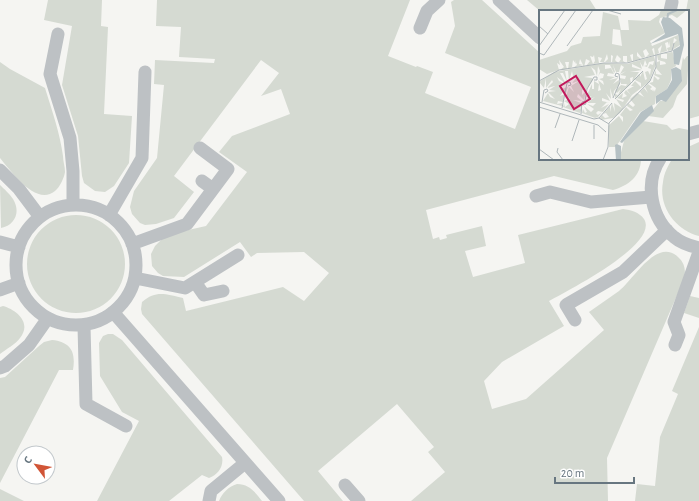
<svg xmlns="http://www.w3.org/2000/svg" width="699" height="501" font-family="'Alegreya Sans',sans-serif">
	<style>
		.green { fill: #d5dad2 }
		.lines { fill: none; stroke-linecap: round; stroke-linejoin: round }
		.service { stroke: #bdc1c4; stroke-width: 13 }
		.inset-river { fill: none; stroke: #b6c1c4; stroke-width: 2 }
		.inset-road { fill: none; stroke: #afb7ba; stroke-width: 1 }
		.view { fill: #c2185b; fill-opacity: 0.15; stroke: #c2185b; stroke-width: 2 }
		.inset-edge { fill: none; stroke: #677680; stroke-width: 2 }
	</style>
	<rect width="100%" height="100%" fill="#f5f5f2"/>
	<path class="green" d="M48,0H102L101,26L108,27L104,114L132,116L129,163L114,186L105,192L95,191L84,183L82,176L78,136L62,85L72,26L44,20Z
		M157,0H410L388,56L416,67L417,66L433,72L425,93L515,129L531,87L445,53L455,26L451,2L454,0H482L540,53V159H641C641,176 628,186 613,190L554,176L426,210L433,239L439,237L440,240L447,238L446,235L482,226L486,246L465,251L473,277L525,263L518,235L623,209C631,210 639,212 644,219C660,244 567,291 549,301L564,326L502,362L484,381L492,409L526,399L604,330L589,312C599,305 609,298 619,291C634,279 657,237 678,257C685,263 686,271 684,279L607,458L608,501H411L445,472L428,452L434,447L397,404L318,471L343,501H304L142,314L141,309L142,302C156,290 165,294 183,298L186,311L283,287L304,301L329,273L304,252L257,253L251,257L240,242L184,277L163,276L158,273L152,266L151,254L155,246L166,235L206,226L247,172L219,152L232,136L290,114L281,89L261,96L279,73L261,60L174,176L194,192L174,218L156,224L145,225L140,223L132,214L130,207L134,191L157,158L164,85L154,84L155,60L214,63L215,59L179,57L181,27L156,26Z
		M527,0H590L597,11H540Z
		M688,0H699V116L688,119V11H686Z
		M0,62L10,69L45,88C52,111 60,133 63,156C63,161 65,167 65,172C64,178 60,187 55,191C36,207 11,171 0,158Z
		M699,142V236C676,230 658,207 663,182C664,173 668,166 672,159H688V147Z
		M0,185C4,189 10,194 13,199C21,212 15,225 1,228Z
		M27 264a49 49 0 1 1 98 0a49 49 0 1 1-98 0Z
		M690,296L699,298V318L684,313Z
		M3,306C17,310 32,323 20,338C15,345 6,349 0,354V307Z
		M699,327V501H635L637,484L655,486L660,437L678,394L672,391Z
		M108,334H113L122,340L222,457C224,466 218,475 209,478L202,475L169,501H97L139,421L122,412L100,376L99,343L103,336Z
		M52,340C71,342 76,352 73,370H59L0,483V378L5,377L39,346L44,342Z
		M237,484C249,484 255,492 262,501H219C222,493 228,487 237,484Z
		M0,489L24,501H0Z"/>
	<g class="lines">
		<path class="service" d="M499,0L540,38
			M670,11L672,2
			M420,28L427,11L439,0
			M58,34L50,74L70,138L73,171V205
			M688,134L699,131
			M660,159C644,183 651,219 674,237C681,243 690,246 699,248
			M0,170L19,189L40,217
			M202,181L213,189
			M536,196L550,192L591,202L651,197
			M16 265a60 60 0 1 1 120 0a60 60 0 1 1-120 0Z
			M109,215L142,158L145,72
			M0,242L19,247
			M132,244L187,224L228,169L200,148
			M135,278L185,288L238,255
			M195,282L204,295L223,291
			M0,290L19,283
			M113,312L279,501
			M575,320L566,305L623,272L667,230
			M84,326L86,404L126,426
			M675,345L679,335L674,322L699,252
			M0,368L5,366L29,345L48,318
			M345,485L359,501
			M209,501L211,491L245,463"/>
	</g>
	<g transform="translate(539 10)">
		<rect width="150" height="150" fill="#f5f5f2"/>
		<path d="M122,0H148L138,8L133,5L121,8L120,12L126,23L111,31L113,36L139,25L141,35L133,40L137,56L132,59V70L128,79L117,86L116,94L101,102L81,131L76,137H70L69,116L80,106L84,112V107L81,105L87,97L91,101L94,100L88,96L89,93L94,97L96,95L91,89L98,83L105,87L101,82L105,78L109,83L106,77L109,74L113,77L111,79L116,82L113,79L116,81L117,78L110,73L114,72L115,66L119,70L121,68L115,65L117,60V64L123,65L117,58L118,52L121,51V55L127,54L126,52L119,50L118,45L122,44V48L128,49V44H123L133,42L135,33L138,30L135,28L133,40L129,41L128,38L131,37L130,31V36L129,32L126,33L128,41L121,43L123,35L119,39L120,43L116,45L115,38L113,39L115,45L107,47L110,44L107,39L104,41L106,47L103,48L98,42V46L102,49L94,51V44L91,45L93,51L88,52V46H84V51L87,53L80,52L82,49L78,45L76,50L79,53L73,52L74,46L72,45V52H66L69,49L68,44L65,52H61L63,48L59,47L60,53L54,54L56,51L55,45L54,47L51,46L54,54L47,56L51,51L47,49L45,57L41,49L40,54L44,55L34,58L38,55L36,50L37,54L34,50L33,57L29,59L30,52H26L28,59L21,60L25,57L20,50L21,55L18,53L20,60L8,64L0,59V50L28,41L32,36L42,33L44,27L61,26L64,2L79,6L82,20H90L89,10L111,11L120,5ZM74,19L81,20L83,36L73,34ZM115,46L117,54L110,72L93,85L81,103L74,108L62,110L61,108L63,105L66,108L70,107L67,103L64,104L71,96V102L73,93L76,102L75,93L83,98L77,89L84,92L85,90L78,88L84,83L83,88L88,86L85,83L87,80L92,85L88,80L95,76H92L96,71L102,77V73L96,70L99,65L101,64V67L104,61L106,70L108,69L106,62L109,61L111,65L112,59L109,58L111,54L114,55L115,51L110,52L108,57L105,56L108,55L106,50L104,57L101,52L103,59L93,54V57L103,60L91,62H100L93,73L94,67L91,68L92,74L76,88V84L79,85L82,79L78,83L76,81L82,75L87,76L88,74H82V71L80,68L86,69L87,66L81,65L87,61L81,64L85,57L82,55L80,62H77L74,55L76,62L75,63L71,55H66V59L72,58L75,64L69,63L68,66L76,67L70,70L79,68L74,74L80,70L81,74L75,81L74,88L71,78L72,89L67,83L71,91L63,88V91L72,93L68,92L62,98L70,94L64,102L59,101L57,103L59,105L63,102L59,107L56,108L43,103L44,99L46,103L48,102L45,96L52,102L55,99L48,94L54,96L57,93H48L56,87L48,91L46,90L53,86L47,87L53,74V79H55V71L60,74L59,81L62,80L59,70L65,75L64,71L60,69L64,68L65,64L61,63L59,67L61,61L59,56L58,66L56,60L52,57L56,65L45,67L53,68L54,70L47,80H43V85L47,81L45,90L39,84L38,87L43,91L34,90L42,93L43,97L36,100L43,98L41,103L24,97L25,93L26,97L30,94L25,91L31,89L28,86L26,89L30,77L35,82L32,76L40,71L33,73L39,66H35L32,72L34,66L33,61L30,71L29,61H26L28,72L24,63H21L27,74L18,67L20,71L27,75L21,76L22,79L29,77L27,83L24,82L21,86L26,84L24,92L19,91L18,94L23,93V96L4,91L9,83L11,87L16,89L9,82L17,81L10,80L16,76L8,78L14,72L13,70L7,78V68L5,78L1,73L0,75V72L15,62L65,53L88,54ZM148,46H150L148,74L138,86L134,97L124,108L109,106L121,91H127L141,65L144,47L145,50ZM104,111L128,115L133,120L140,118L150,120V150H80L85,131Z" fill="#d5dad2" fill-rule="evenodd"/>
		<path d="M124,7L131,8L143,18L145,35L140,55L135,54L134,40L141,36L139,24L111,34L126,24L122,12ZM137,57L142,60L143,71L127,92L122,90L117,94V86L128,79L133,70L132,59ZM113,95L115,101L83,133L81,132L102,102ZM78,134L82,136V150H77L76,135Z" fill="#b6c1c4"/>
		<path class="inset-river" d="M128,11L129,4L138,0"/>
		<path class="inset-road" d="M68,0L82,4M0,16L9,24M0,36L26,0M28,36L54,0M0,43L5,45L37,0M0,71L20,60L65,53H88L117,45M74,88L81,72L80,64L77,63L76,66L79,67M76,89L104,61M46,91L48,79L55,67H58V70H55M0,92L55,109L60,108L70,114M3,92L5,80L8,79L9,81L6,83M0,97L59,115L67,122M23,98L28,73L31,72L32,75L29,76M42,104L43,92L46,91L47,94L44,95M60,108L73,93M55,115V129M16,118L21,104M33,131L40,110M19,138L18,142L24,150M0,139L15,150M64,150L69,137L70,113L111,71L117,57V45L133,41L135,33"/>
		<path class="view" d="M37,66L51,89L35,99L21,76Z"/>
		<rect width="150" height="150" class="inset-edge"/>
	</g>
	<g transform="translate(36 465) rotate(302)"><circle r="19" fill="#ffffff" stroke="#c2c8cc"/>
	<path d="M0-3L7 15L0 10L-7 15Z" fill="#d15537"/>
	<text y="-6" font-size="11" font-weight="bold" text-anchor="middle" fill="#677680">С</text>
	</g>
	<path d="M555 477v6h79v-6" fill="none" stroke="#677680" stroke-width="2"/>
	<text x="561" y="477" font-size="12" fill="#677680" stroke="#ffffff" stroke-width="3" paint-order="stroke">20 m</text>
</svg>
